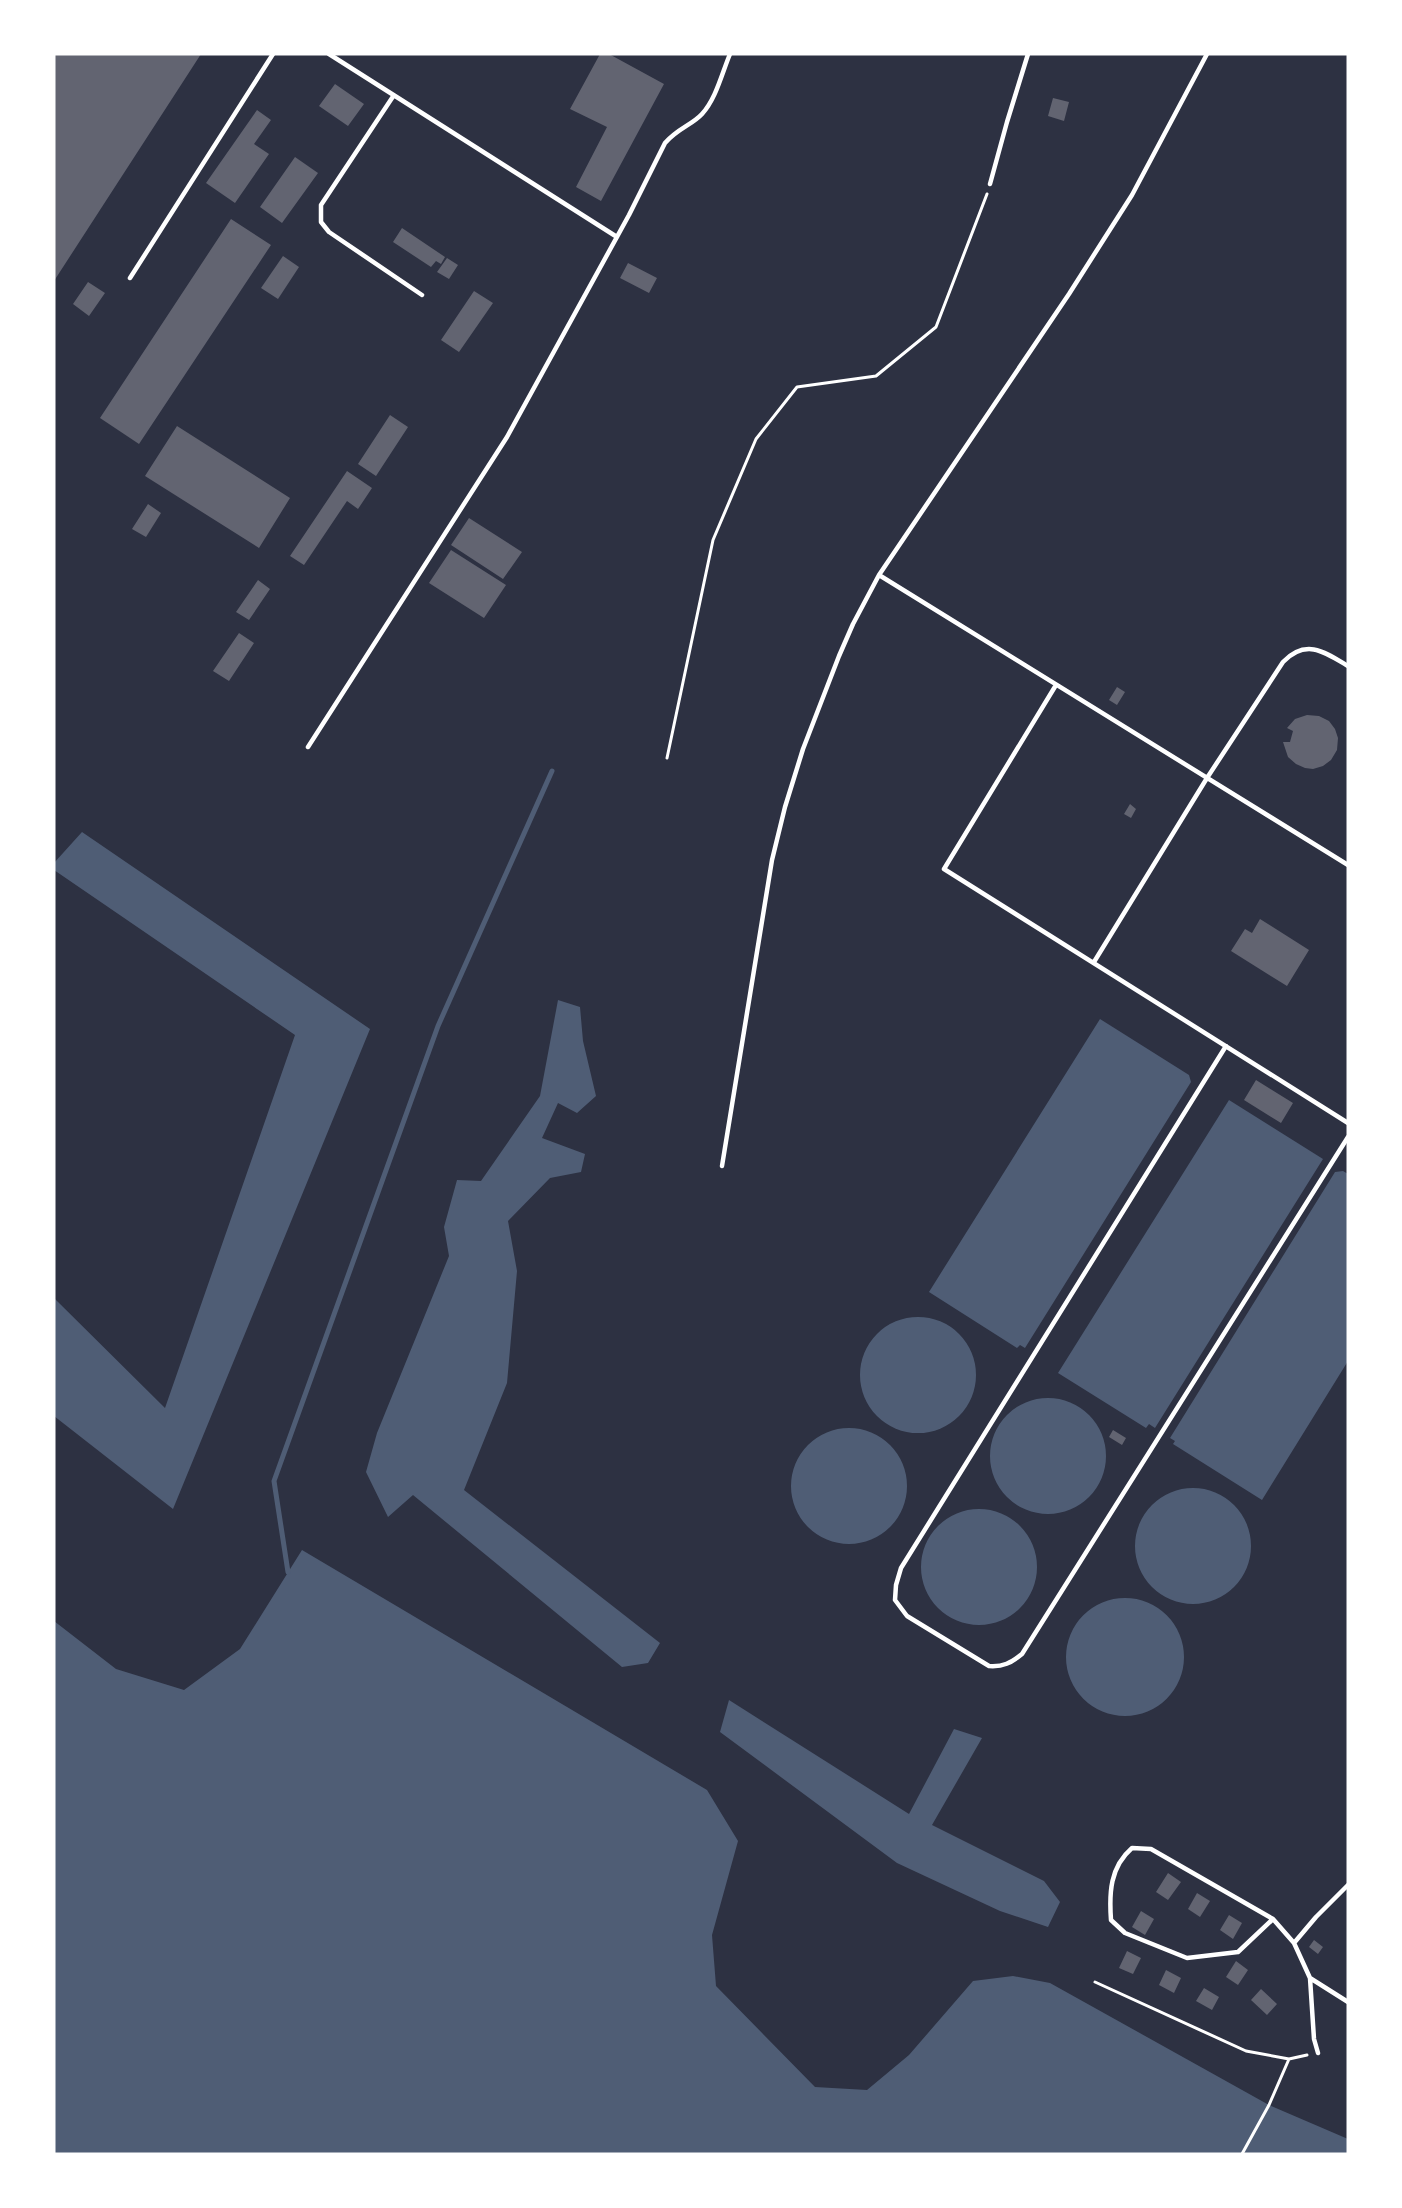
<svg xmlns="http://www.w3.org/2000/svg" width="1402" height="2208" font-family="'Source Sans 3',sans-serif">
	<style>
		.water { fill: #4f5d75 }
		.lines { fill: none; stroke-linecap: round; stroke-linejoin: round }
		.stream { stroke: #4f5d75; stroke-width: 5 }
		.building { fill: #626471 }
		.path { stroke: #fff; stroke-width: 3 }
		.service { stroke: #fff; stroke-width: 4.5 }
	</style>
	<rect width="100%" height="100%" fill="#2d3142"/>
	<path class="water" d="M82,832L370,1029L173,1509L54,1416V1298L165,1408L295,1035L54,870V863Z
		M558,1000L580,1007L583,1041L596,1096L577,1113L558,1103L542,1138L585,1154L581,1172L550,1178L508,1221L517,1271L507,1383L464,1490L660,1643L648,1663L622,1667L413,1495L388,1517L366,1472L377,1433L449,1256L444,1227L457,1180L481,1181L540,1096Z
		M1100,1019L1189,1075L1191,1082L1025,1348L1020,1345L1017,1348L929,1292Z
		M1229,1100L1323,1159L1155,1428L1149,1424L1146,1428L1058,1373Z
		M1343,1171L1348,1174V1361L1262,1500L1173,1444L1175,1441L1170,1438L1335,1172Z
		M860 1375a58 58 0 1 1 116 0a58 58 0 1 1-116 0Z
		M990 1456a58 58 0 1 1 116 0a58 58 0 1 1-116 0Z
		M791 1486a58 58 0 1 1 116 0a58 58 0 1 1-116 0Z
		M1135 1546a58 58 0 1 1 116 0a58 58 0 1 1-116 0Z
		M921 1567a58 58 0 1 1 116 0a58 58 0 1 1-116 0Z
		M302,1550L707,1790L738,1841L712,1935L716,1986L815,2087L867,2090L909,2055L973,1981L1013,1976L1050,1983L1269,2105L1348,2139V2154H54V1621L116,1669L184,1690L240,1649Z
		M1066 1657a59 59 0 1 1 118 0a59 59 0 1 1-118 0Z
		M729,1700L909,1814L954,1729L982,1738L932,1825L1044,1881L1060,1902L1048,1927L1000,1911L897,1863L720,1732Z"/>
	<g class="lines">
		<path class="stream" d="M288,1572L274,1481L438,1026L552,771"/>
	</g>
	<path class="building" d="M54,54H201L54,281Z
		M600,54H609L664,84L601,201L576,187L607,127L570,109Z
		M335,84L364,104L348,126L319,106Z
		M1053,98L1069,102L1064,121L1048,116Z
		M257,110L271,120L254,144L269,154L235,203L206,183Z
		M295,157L318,173L282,223L260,207Z
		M231,219L271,245L139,444L100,418Z
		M402,228L445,257L441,264L436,261L431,267L393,242Z
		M283,256L299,267L278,299L261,288Z
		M447,258L458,265L449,279L437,272Z
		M628,263L657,278L649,293L620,278Z
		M88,282L105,293L89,316L73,304Z
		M474,291L493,303L459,352L441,340Z
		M390,415L408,427L376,476L358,464Z
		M177,426L290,498L259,548L145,476Z
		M347,471L372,488L358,509L347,501L304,565L290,556Z
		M148,504L161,513L146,537L132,529Z
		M469,518L522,552L503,579L451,545Z
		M451,550L506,585L484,618L429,583Z
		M258,580L270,589L249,620L236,612Z
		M239,633L254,643L229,681L213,671Z
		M1117,687L1125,692L1117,705L1109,700Z
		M1307,715L1319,716L1329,721L1335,729L1338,738L1337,750L1331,760L1323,766L1313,769L1305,768L1296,764L1288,757L1283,742H1290L1293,731L1287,728L1295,719Z
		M1130,804L1136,809L1131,818L1124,814Z
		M1260,919L1309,950L1287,986L1231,951L1245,929L1252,933Z
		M1256,1080L1293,1103L1281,1123L1244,1100Z
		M1113,1430L1126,1438L1122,1445L1109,1437Z
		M1168,1873L1181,1882L1168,1900L1156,1892Z
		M1197,1893L1210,1901L1200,1917L1188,1909Z
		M1141,1911L1154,1919L1145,1935L1132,1927Z
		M1229,1915L1242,1923L1233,1939L1220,1930Z
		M1314,1940L1323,1947L1318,1954L1309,1947Z
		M1127,1951L1141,1958L1133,1974L1119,1968Z
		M1236,1961L1248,1970L1238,1985L1226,1977Z
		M1166,1970L1181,1978L1174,1993L1159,1985Z
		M1204,1988L1219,1997L1212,2010L1196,2001Z
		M1261,1989L1277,2004L1267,2015L1251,2000Z"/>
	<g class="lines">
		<path class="path" d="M667,758L713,540L756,439L797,387L876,376L936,327L987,194
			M1095,1982L1246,2051L1289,2059
			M1242,2154L1269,2105L1289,2059L1307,2055"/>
		<path class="service" d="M329,54L617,237
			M394,95L321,205V222L329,232L422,295
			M990,184L1007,122L1028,54
			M130,278L273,54
			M879,575L1348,865
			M1056,685L944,869L1348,1123
			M308,747L507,437L629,215L665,143C678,128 692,125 702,114C716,99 722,73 730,54
			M1094,962L1207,778L1283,662C1306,638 1325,652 1348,666
			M1226,1046L901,1568L896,1585L895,1600L907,1616L989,1666C1003,1667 1011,1663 1022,1654L1348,1137
			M722,1166L772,860L785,807L803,749L839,656L853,624L879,575L1069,294L1132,195L1207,54
			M1273,1919L1238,1952L1187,1958L1125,1933L1111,1920C1109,1893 1110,1867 1132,1848L1151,1849L1273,1919L1294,1943
			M1310,1978L1348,2002
			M1318,2053L1314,2039L1310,1978L1294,1943L1316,1917L1348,1885"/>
	</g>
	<rect width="1402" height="2208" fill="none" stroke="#ffffff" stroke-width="111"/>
</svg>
